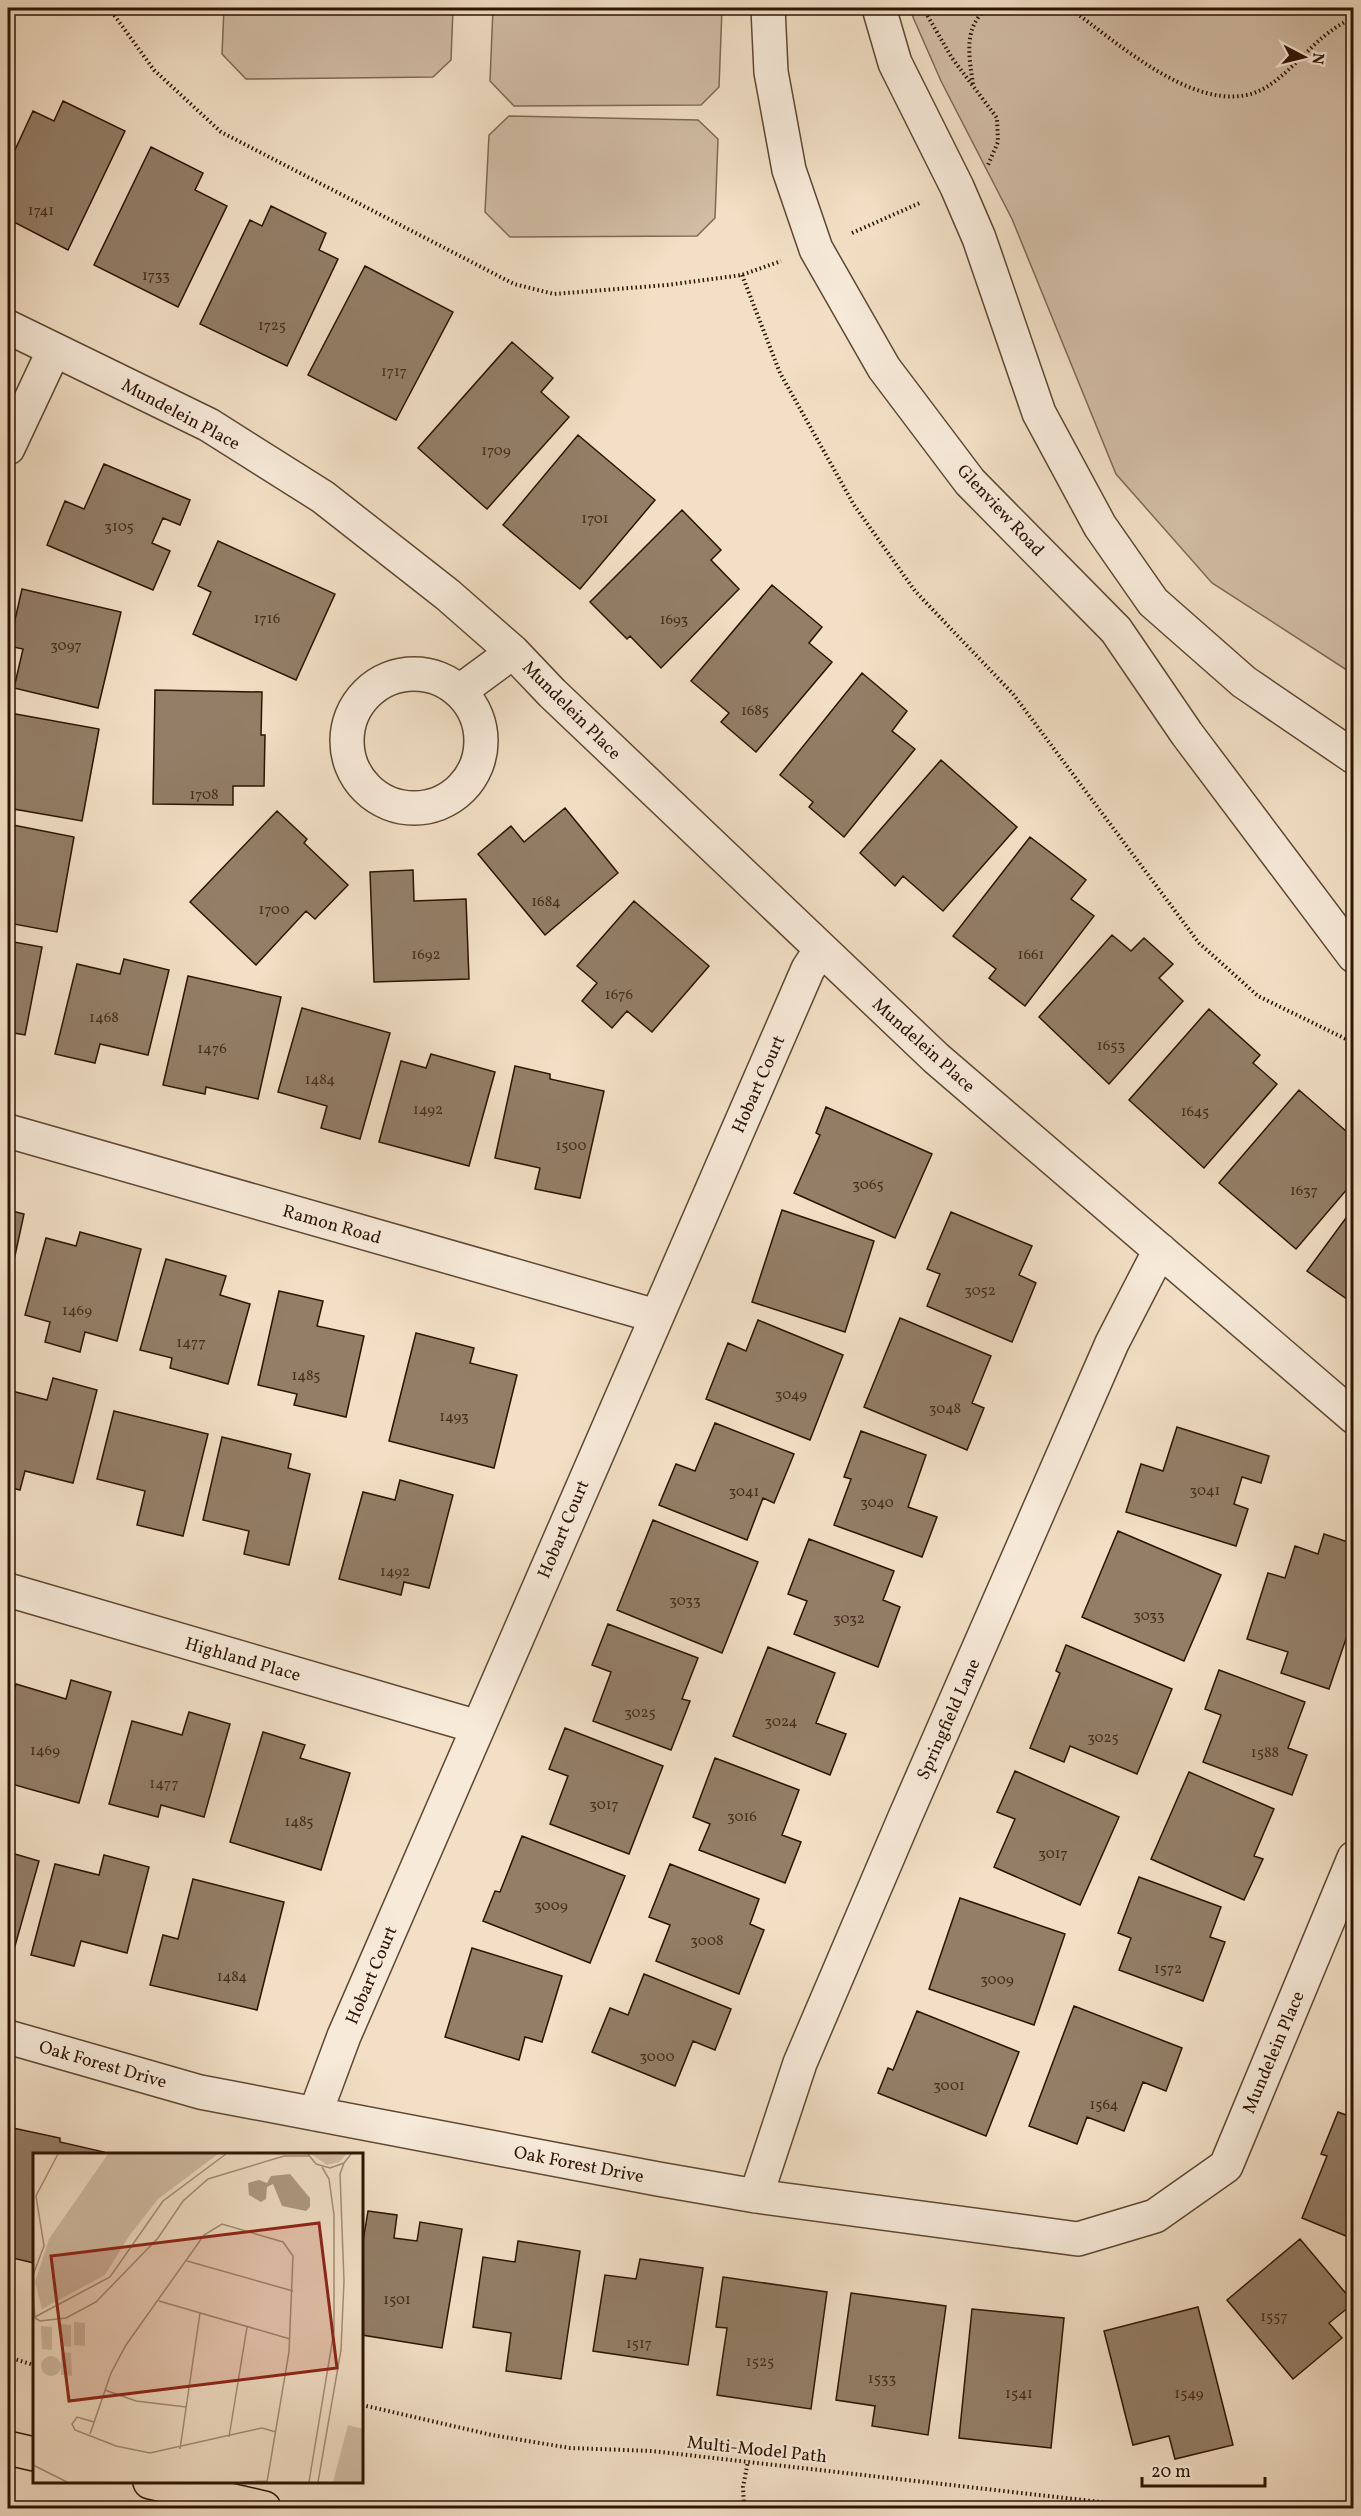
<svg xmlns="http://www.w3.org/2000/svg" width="1361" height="2516" font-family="Vollkorn,serif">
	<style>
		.green { fill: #d1bca4; stroke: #7f6853; stroke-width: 1.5 }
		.building { fill: #937e67; stroke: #2d1402; stroke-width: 1.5 }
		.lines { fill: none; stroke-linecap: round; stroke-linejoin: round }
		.minor-casing { stroke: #5e4733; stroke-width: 36 }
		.major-casing { stroke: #2d1402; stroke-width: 36 }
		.path { stroke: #2d1402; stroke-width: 4; stroke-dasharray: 1.5 3; stroke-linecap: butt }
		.minor { stroke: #f7ead9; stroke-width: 33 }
		.major { stroke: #f2dfc5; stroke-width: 33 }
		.labels { text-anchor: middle; stroke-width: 4.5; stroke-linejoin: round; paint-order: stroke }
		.number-label { font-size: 15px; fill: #462e1b }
		.street-label { font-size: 18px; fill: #2d1402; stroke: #f7ead9 }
		.inset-road { fill: none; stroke: #a38e77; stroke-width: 1.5 }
		.view { fill: #8f2418; fill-opacity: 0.15; stroke: #8f2418; stroke-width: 3 }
		.inset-edge { fill: none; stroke: #2d1402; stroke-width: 3 }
	</style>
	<rect width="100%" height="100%" fill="#f2dfc5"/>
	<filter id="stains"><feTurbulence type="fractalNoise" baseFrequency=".00333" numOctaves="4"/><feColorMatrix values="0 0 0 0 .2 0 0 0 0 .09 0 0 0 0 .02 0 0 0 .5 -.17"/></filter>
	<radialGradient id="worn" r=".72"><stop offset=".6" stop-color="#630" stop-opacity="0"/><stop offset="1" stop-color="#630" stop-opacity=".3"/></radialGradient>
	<path class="green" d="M224,8H453L451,60L433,77L246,79L222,54Z
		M493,8H720L722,9L719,87L701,105L514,106L490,81Z
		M909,8H1353V674L1212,583L1116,474L1012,219L941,81Z
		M509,116L698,120L718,139L715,218L697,236L510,237L485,212L489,135Z"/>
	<path class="building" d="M63,101L125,131L68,250L8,219V165L33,111L54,121Z
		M151,147L203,173L195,190L227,206L178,307L94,265Z
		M271,206L326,233L319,250L338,259L287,366L200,324L250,220L262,226Z
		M365,266L453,312L396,420L308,375Z
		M512,342L553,378L541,392L569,417L487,509L418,448Z
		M578,435L655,500L580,589L503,525Z
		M104,464L190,500L180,525L163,518L152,543L170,551L153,590L47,545L65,501L84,509Z
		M682,510L721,550L711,560L739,589L661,668L630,636L627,639L590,602Z
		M218,541L335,594L296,680L193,634L211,592L198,586Z
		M772,585L822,627L809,643L832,662L756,752L721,722L729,713L691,681Z
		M22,589L121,612L98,708L14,688L23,649L9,646Z
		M862,673L907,711L892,731L915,749L844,837L809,807L813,802L780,775Z
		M155,690L262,692L261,735H265L264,786H233V805L153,804Z
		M10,713L99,729L82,821L8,808V726Z
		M941,760L1017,827L943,911L903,876L895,886L860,853Z
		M565,808L618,873L545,935L478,854L511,826L524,842Z
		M277,811L307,839L304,843L348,885L315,919L306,911L256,965L190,902Z
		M8,824L74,837L57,932L8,923Z
		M1030,837L1086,880L1071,899L1094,916L1025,1006L989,978L996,969L953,936Z
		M413,870L414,901L466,899L469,979L374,982L370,872Z
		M634,901L709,966L652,1032L627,1011L612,1028L582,1001L597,983L577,966Z
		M1112,935L1131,951L1144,938L1173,964L1159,978L1183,1001L1109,1084L1039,1017Z
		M8,941L42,947L25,1035L8,1032Z
		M124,959L169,970L148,1055L100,1044L95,1063L55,1054L77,964L120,974Z
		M188,976L281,997L258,1099L206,1087L205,1094L163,1085Z
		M302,1008L390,1033L360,1139L321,1128L327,1106L278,1092Z
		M1209,1009L1260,1055L1253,1063L1277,1084L1204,1168L1129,1100Z
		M431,1054L495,1072L469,1166L379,1142L401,1061L426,1068Z
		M515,1066L550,1074V1079L604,1091L580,1198L535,1189L540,1168L495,1158Z
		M1299,1090L1354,1138V1181L1296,1249L1219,1183Z
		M826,1107L932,1154L895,1238L794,1193L820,1135L816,1133Z
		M1354,1207V1304L1307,1271Z
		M8,1210L24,1214L8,1288Z
		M782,1210L874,1241L845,1332L752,1302Z
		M951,1212L1032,1246L1019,1275L1036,1283L1012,1342L927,1306L940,1274L927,1269Z
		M80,1232L141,1249L117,1341L85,1332L80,1352L45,1342L50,1322L25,1315L46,1238L76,1246Z
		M166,1259L226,1276L220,1295L250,1304L228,1384L170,1368L172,1358L140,1350Z
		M279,1291L323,1301L317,1326L364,1336L346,1417L294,1405L297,1394L258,1385Z
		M900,1318L991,1356L972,1403L984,1408L967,1450L864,1407Z
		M758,1320L843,1355L810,1440L706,1399L728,1343L746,1351Z
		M416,1333L474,1348L470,1363L517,1375L494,1468L389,1441Z
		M53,1378L97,1390L73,1483L25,1471L20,1490L8,1487V1390L47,1400Z
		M114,1411L208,1434L183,1536L137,1525L145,1491L97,1479Z
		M715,1423L794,1454L774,1503L763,1498L747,1540L659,1505L676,1464L695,1471Z
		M1177,1427L1269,1456L1261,1483L1242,1477L1234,1504L1248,1509L1236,1546L1126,1512L1141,1464L1163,1471Z
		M861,1431L926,1455L908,1507L937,1517L922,1557L834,1525L851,1479L844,1477Z
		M222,1437L291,1454L288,1468L310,1474L289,1565L244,1554L249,1531L203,1520Z
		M400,1480L453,1495L429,1588L404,1582L401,1595L339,1579L363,1492L395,1500Z
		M653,1520L758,1562L722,1653L617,1610Z
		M1118,1531L1221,1575L1184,1661L1082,1617Z
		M1324,1534L1354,1544V1615L1329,1689L1281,1673L1288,1652L1247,1639L1268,1573L1285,1578L1295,1546L1318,1554Z
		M809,1539L894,1571L883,1600L900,1607L878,1667L794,1634L807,1601L788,1594Z
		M608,1624L698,1658L682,1699L690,1701L671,1750L593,1721L611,1672L592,1665Z
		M1066,1645L1172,1689L1137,1774L1070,1746L1064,1762L1030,1748L1060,1673L1056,1671Z
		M768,1647L835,1673L816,1723L846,1734L830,1775L733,1736Z
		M1219,1670L1305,1702L1288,1748L1307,1755L1292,1795L1203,1762L1221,1715L1205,1709Z
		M71,1680L111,1692L79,1803L8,1783V1713L16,1684L66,1699Z
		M189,1712L230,1724L204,1817L161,1805L158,1817L109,1804L132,1721L182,1735Z
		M565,1728L663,1766L629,1854L550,1824L568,1776L549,1769Z
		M263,1732L305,1745L300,1758L350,1773L321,1870L230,1842Z
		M715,1758L799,1790L782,1835L801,1842L785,1883L699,1850L710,1824L693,1817Z
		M1015,1771L1119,1817L1080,1905L994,1867L1015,1819L997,1812Z
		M1189,1772L1274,1809L1254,1856L1263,1859L1244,1900L1151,1859Z
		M522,1836L625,1876L590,1963L483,1921L495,1891L500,1892Z
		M8,1852L39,1861L13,1953L8,1952Z
		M104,1855L149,1867L127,1953L81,1941L74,1966L31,1955L55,1864L99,1875Z
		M670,1864L759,1899L750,1924L764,1930L739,1994L656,1961L670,1925L649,1917Z
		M1139,1877L1221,1907L1210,1937L1225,1942L1203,2001L1119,1970L1131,1938L1118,1933Z
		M193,1879L284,1902L257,2010L150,1985L163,1935L178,1939Z
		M960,1898L1065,1934L1034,2025L929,1989Z
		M472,1948L562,1976L542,2042L525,2037L519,2060L445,2037Z
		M644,1974L731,2009L715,2050L693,2041L675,2086L592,2052L610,2008L628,2015Z
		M1074,2006L1182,2048L1166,2091L1143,2082L1124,2131L1087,2117L1077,2144L1029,2126Z
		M917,2011L1019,2052L986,2136L878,2093L888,2068L893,2070Z
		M1338,2112L1354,2118V2220L1346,2236L1302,2218L1327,2156L1321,2154Z
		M13,2128L60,2138V2142L104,2152V2154H34V2263L8,2257V2154Z
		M368,2211L397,2215L394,2238L417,2241L420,2222L462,2229L442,2348L362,2335V2247Z
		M1300,2239L1354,2303L1329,2323L1342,2338L1293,2379L1227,2300Z
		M518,2241L580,2251L561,2379L506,2371L511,2333L473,2327L483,2257L515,2262Z
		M640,2259L703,2268L688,2365L593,2351L605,2275L636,2279Z
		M723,2277L827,2292L811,2409L717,2395L727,2328L716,2327Z
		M851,2293L946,2306L928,2435L872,2426L875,2406L836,2400Z
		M1198,2307L1233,2445L1175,2459L1169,2436L1133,2445L1104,2331Z
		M972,2309L1064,2318L1051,2448L959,2438Z"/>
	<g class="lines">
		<defs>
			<path id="minor" d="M768,8L771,72L789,170L816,249L884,368L970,482L1116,630L1187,734L1354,956
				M879,8L895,63L957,187L979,238L1039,413L1100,526L1153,602L1244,682L1354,757
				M8,327L209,425L323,497L448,595L513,652L552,693L936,1058L1354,1417
				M8,448L54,350
				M347 741a67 67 0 1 1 134 0a67 67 0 1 1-134 0Z
				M460,691L513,652
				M8,1131L656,1316
				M8,1590L478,1727
				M8,2037L200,2092L658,2179L756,2196L1078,2239L1155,2216L1226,2166L1354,1858
				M315,2114L344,2036L808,969L821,949
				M756,2196L800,2063L905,1817L1112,1343L1160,1250"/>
			<path id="major" d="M8,2448L34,2454
				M150,2482L264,2508"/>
		</defs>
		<use href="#minor" class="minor-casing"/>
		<use href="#major" class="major-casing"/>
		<path class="path" d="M109,8L154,70L221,132L514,284L554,294L667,285L742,275L781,261
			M923,8L952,58L997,118L998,142L988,165
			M1069,8C1117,41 1209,129 1271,84C1300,64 1320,31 1354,18
			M973,84C969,56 963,28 987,8
			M852,233L922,202
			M742,275L780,373L854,505L915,591L1013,694L1199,943L1258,996L1354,1043
			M8,2357L34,2365
			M362,2405L492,2435L570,2448L652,2451L1153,2508
			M747,2508L744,2507L743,2487L748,2461"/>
		<use href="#minor" class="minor"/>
		<use href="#major" class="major"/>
	</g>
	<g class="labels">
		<g class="number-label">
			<text x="41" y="215">1741</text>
			<text x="156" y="280">1733</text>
			<text x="272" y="330">1725</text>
			<text x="394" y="376">1717</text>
			<text x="496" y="455">1709</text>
			<text x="595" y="523">1701</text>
			<text x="119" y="531">3105</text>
			<text x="267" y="623">1716</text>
			<text x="674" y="624">1693</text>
			<text x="66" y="650">3097</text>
			<text x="755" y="715">1685</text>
			<text x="204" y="799">1708</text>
			<text x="546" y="906">1684</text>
			<text x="274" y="914">1700</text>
			<text x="426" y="959">1692</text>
			<text x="1031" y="959">1661</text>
			<text x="619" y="999">1676</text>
			<text x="104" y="1022">1468</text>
			<text x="1111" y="1050">1653</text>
			<text x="212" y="1053">1476</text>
			<text x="320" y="1084">1484</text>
			<text x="428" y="1114">1492</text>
			<text x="1195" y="1116">1645</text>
			<text x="571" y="1150">1500</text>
			<text x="868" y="1189">3065</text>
			<text x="1304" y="1195">1637</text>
			<text x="980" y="1295">3052</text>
			<text x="77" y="1315">1469</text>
			<text x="191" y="1347">1477</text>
			<text x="306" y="1380">1485</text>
			<text x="791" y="1399">3049</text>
			<text x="945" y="1413">3048</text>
			<text x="454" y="1421">1493</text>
			<text x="1205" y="1495">3041</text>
			<text x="744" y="1496">3041</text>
			<text x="877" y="1507">3040</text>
			<text x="395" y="1576">1492</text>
			<text x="685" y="1605">3033</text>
			<text x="1149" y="1620">3033</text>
			<text x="849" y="1623">3032</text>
			<text x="640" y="1717">3025</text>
			<text x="781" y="1726">3024</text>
			<text x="1103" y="1742">3025</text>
			<text x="45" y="1755">1469</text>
			<text x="1265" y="1757">1588</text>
			<text x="164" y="1788">1477</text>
			<text x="604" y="1809">3017</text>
			<text x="742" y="1821">3016</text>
			<text x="299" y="1826">1485</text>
			<text x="1053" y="1858">3017</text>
			<text x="551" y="1910">3009</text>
			<text x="707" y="1945">3008</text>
			<text x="1168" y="1973">1572</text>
			<text x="232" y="1981">1484</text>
			<text x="997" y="1984">3009</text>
			<text x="657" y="2061">3000</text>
			<text x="949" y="2090">3001</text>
			<text x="1104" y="2109">1564</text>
			<text x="397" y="2304">1501</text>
			<text x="1274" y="2321">1557</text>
			<text x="639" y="2348">1517</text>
			<text x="760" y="2366">1525</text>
			<text x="882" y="2383">1533</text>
			<text x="1019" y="2398">1541</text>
			<text x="1189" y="2398">1549</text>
		</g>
		<g class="street-label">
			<text transform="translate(181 414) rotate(28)" y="6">Mundelein Place</text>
			<text transform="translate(1001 510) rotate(47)" y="6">Glenview Road</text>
			<text transform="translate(572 710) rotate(45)" y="6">Mundelein Place</text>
			<text transform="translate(924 1045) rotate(42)" y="6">Mundelein Place</text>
			<text transform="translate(758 1084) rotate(-66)" y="6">Hobart Court</text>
			<text transform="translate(332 1224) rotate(16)" y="6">Ramon Road</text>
			<text transform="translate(563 1529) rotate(-67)" y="6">Hobart Court</text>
			<text transform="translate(243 1659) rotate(16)" y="6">Highland Place</text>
			<text transform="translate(948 1719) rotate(-66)" y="6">Springfield Lane</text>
			<text transform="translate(371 1975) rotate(-67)" y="6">Hobart Court</text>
			<text transform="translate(1273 2052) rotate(-67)" y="6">Mundelein Place</text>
			<text transform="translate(103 2064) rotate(16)" y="6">Oak Forest Drive</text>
			<text transform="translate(579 2164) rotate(11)" y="6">Oak Forest Drive</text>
			<text transform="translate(757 2449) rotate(6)" y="6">Multi-Model Path</text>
		</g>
	</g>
	<g transform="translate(33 2153)">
		<rect width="330" height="330" fill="#f2dfc5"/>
		<path d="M75,1H185L125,46L96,83L72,122L9,156L2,129L16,86ZM278,1L303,2L314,1L306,9L294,12ZM41,169L52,170V193L41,192ZM27,171L38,172V194L28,193ZM8,173L19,174V197L9,196ZM28,199L38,200L39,223L28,222ZM8 213a10 10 0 1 1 20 0a10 10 0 1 1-20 0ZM315,272L330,276V329H300Z" fill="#d1bca4"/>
		<path d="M257,21L277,45V54L273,58L249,53L240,31L234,34L233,46L228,49L216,42L215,30L226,27L234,30L238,23Z" fill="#af9a83"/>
		<path class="inset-road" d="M275,1L283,11L297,15L311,10L318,1M154,108L260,138M0,122L11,93L3,43L25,1M0,141L2,165M126,148L257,186M0,165L77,124L130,48L193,1M2,165L7,168L33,165L63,149L125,85L150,48L175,26L251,3H276M72,237L103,248L153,254M61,269L44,264L39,271L42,277L83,293L117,300L229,275L243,279M57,281L78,220L93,192L171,82L189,71L250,89L260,103L256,199L234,329M196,284L214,174M147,296L167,160M0,312L34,329M210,329L234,328M276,329L301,178V62L296,26L289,14M285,329L308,197L311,128L307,21L311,10"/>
		<path class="view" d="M286,70L304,215L36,248L18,103Z"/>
		<rect width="330" height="330" class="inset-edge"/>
	</g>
	<rect width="1361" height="2516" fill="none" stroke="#f2dfc5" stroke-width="30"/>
	<rect x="9" y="9" width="1343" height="2498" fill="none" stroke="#2d1402" stroke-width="3"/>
	<rect x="15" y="15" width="1331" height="2486" fill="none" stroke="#2d1402" stroke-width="1.5"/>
	<g transform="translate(1304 57) rotate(97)" stroke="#f7ead9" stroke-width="4.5" paint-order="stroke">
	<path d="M0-4.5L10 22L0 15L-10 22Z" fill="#2d1402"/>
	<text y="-9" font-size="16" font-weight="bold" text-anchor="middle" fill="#2d1402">N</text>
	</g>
	<path d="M1142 2477v9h123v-9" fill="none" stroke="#2d1402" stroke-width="3"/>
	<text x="1151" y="2477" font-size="18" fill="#2d1402" stroke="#f7ead9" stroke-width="4.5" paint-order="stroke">20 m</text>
	<rect width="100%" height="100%" filter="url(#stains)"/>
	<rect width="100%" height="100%" fill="url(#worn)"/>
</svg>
